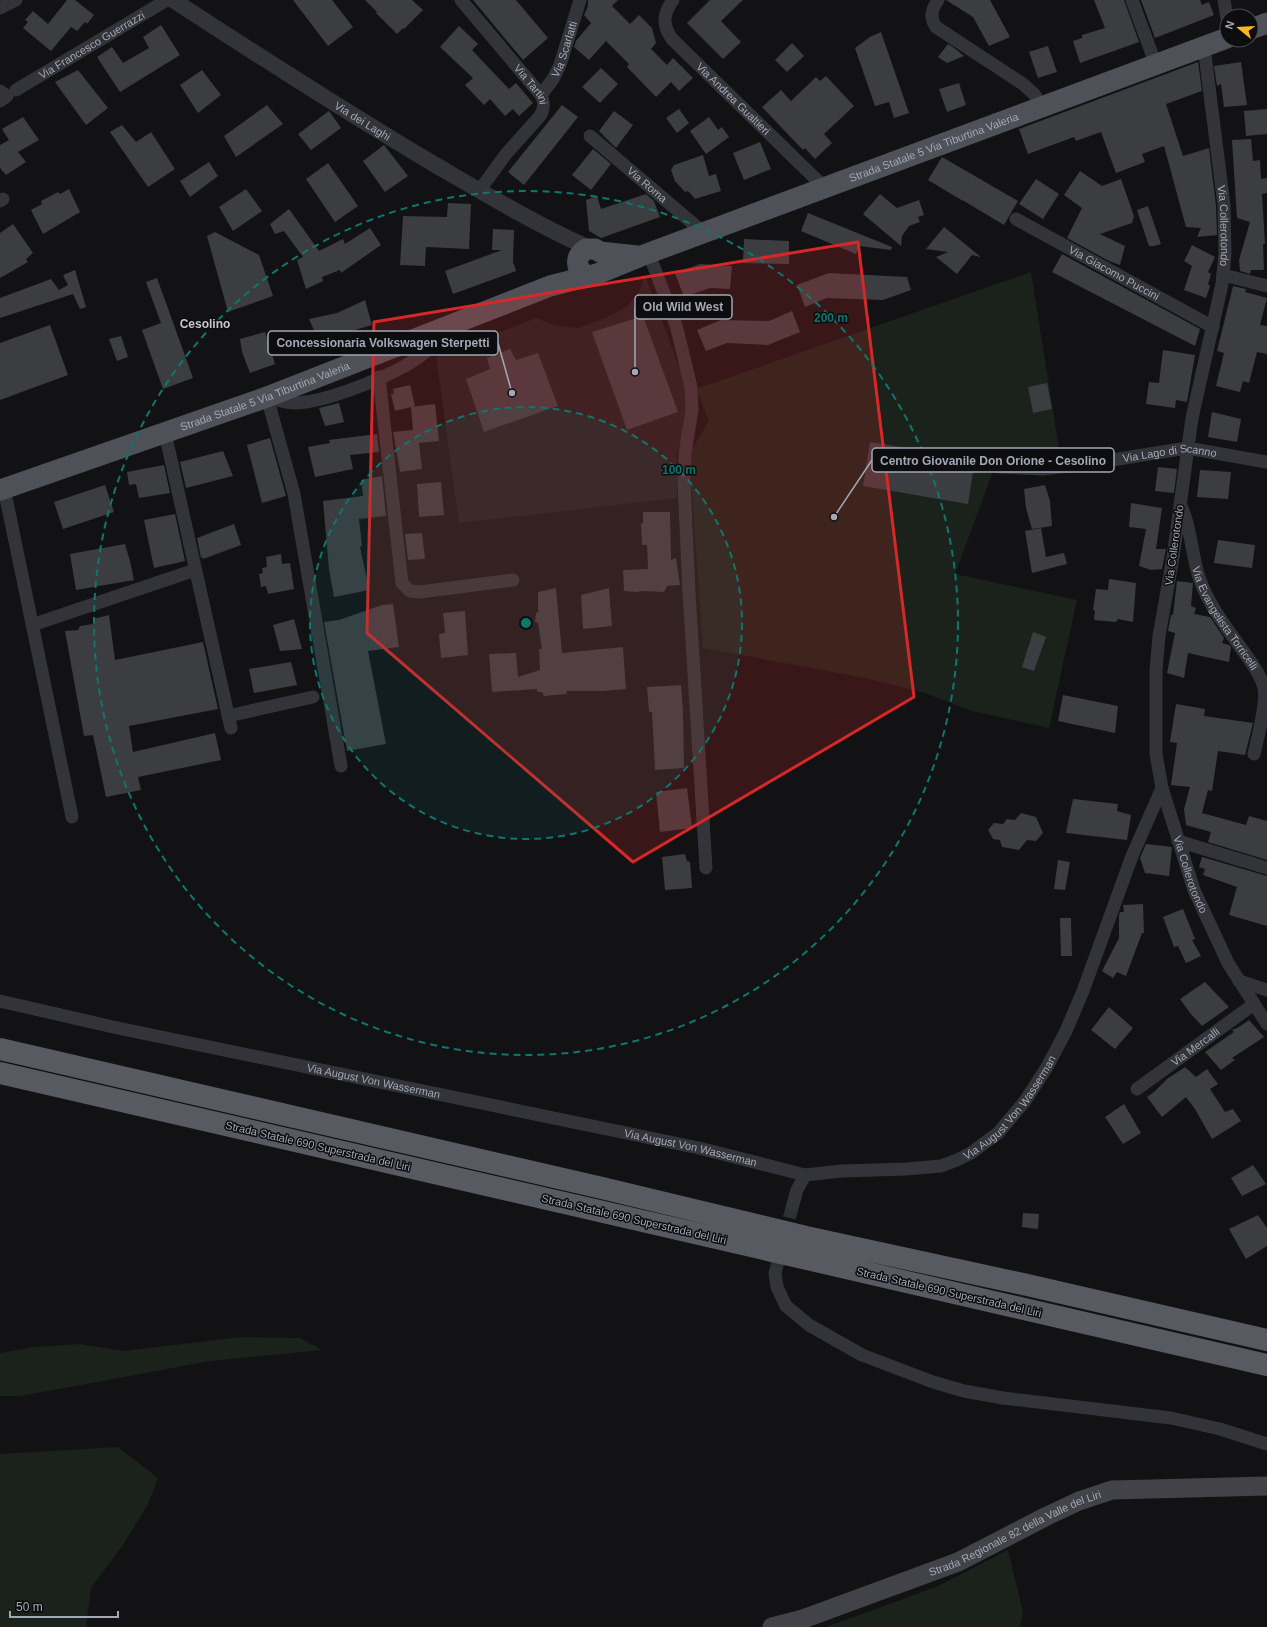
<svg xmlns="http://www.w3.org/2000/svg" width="1267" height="1627" font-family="Arial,sans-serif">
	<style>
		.built { fill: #1e1e21 }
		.green { fill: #1a221b }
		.building { fill: #3c3d41 }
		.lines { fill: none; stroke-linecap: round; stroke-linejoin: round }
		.minor-tunnel { stroke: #2f3034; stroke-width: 13; stroke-dasharray: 13 6; stroke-linecap: butt }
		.minor { stroke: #333439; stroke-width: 13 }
		.tertiary { stroke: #333439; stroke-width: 16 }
		.secondary { stroke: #414349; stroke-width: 19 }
		.primary { stroke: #4f5158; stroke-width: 21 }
		.trunk { stroke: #575a61; stroke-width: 22 }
		.marked { fill: #d62828; fill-opacity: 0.2; stroke: #d62828; stroke-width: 3; stroke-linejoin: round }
		.ring { fill: none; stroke: #0f766e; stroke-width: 2; stroke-dasharray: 7 5 }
		.labels { text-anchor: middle; stroke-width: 3; stroke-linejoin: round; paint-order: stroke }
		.street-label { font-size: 11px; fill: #a3a8b5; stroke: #0d0d0f }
		.neighbourhood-label { font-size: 12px; font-weight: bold; fill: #c4c7d1; stroke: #0d0d0f }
		.centre { fill: #0f766e; stroke: #0d0d0f; stroke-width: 2 }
		.ring-label { font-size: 12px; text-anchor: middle; font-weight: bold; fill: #0f766e; stroke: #0d0d0f; stroke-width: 3; stroke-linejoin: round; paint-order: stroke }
		.leader { fill: none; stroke: #a3a8b5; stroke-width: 1.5 }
		.callout-dot { fill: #a3a8b5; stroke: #0d0d0f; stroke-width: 1.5 }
		.callout { fill: #0d0d0f; stroke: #a3a8b5; stroke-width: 1.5 }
		.callout-label { font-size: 12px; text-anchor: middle; font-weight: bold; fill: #a3a8b5 }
	</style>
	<rect width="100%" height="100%" fill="#121214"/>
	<path class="built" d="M645,275L684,380L688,412L677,455V498L459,523L436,357L536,318L557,326L579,328L605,318L626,307L639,292Z"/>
	<path class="green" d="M1031,272L1061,461H997L955,574L1077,600L1049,728L972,711L922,692L860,677L703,648L689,454L709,421L696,389Z
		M241,1337L300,1338L322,1350L210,1361L21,1396H0V1353L34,1347L79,1344L124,1351Z
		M118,1447L158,1478L148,1504L125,1542L91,1588L86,1627H0V1454Z
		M1008,1550L1023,1612L1020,1627H826L936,1587Z"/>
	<path class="building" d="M67,0H75L94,15L87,24L85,22L77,31L71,27L51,51L23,28L28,22L25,20L33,11L48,24Z
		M293,0H332L353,27L328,46Z
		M365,0H412L423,10L404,29L403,28L397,34L376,13L377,12Z
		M473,0H516L548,38L523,60Z
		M588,0H618L612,6L630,24L639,15L652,28L656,43L651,49L667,65L673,58L693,78L679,91L671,82L656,97L627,67L629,64L606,41L589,60L574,47L576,41L591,23L584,15L588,6Z
		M710,0H743L721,21L741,42L723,59L687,23Z
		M946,0H990L1010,37L989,46L973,17Z
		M1094,0H1124L1139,42L1080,63L1073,41L1082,38V35L1105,28Z
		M1141,0H1200L1202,5L1209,2L1214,15L1155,38Z
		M161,25L180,55L120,92L97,57L112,47L123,63L149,48L143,37Z
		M459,26L478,44L472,50L509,89L516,83L533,103L519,116L513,109L505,116L490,99L484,105L465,85L473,78L440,47Z
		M881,32L909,113L894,118L889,102L875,106L855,48L870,37Z
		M792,43L804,56L787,72L775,60Z
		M948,44L953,47L964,56L947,63L938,57Z
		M1048,46L1057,72L1038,78L1029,52Z
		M1198,62L1202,91L1166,104L1183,156L1209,148L1216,206L1217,235L1197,237L1201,228L1186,227L1164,146L1142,154L1145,162L1116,173L1101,132L1076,141L1074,137L1028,154L1019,129Z
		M1241,62L1247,105L1224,107L1221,84L1217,86L1214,66Z
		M601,68L618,84L600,103L582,87Z
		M78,70L108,108L86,125L55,82Z
		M202,70L221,95L198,113L180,85Z
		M826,76L854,106L824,134L832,143L815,159L805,148L803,150L762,107L781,90L791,101L816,77L820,81Z
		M959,83L966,105L947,112L939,89Z
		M267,105L283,124L236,157L224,136Z
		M562,105L578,117L524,185L508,172Z
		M679,109L689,123L677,133L666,118Z
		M1267,109V134L1246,136L1244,111Z
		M329,111L341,128L311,150L298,134Z
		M614,111L633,125L616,148L599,131Z
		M23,117L39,140L18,152L26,162L6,175L0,168V145L9,140L2,129Z
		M709,117L718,130L722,127L729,137L706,154L690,131Z
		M122,125L136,142L151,132L175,169L148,187L110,132Z
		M1251,139L1253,161L1260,160L1261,179L1267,178V193L1262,194L1265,244H1263L1264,270H1251L1250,274L1240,271L1239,260L1250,222L1237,218L1232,140Z
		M760,142L771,169L744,180L733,153Z
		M384,145L408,176L385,192L363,161Z
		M593,149L611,164L591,190L572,175Z
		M703,155L709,176L716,174L721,191L695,199L688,191L685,192L675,181L671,170L674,165Z
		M942,157L1018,201L1004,225L964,201L965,200L963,201L928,180Z
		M209,162L218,176L190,197L180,181Z
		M328,163L358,206L335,222L306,179Z
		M1080,171L1102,186L1121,179L1134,216L1132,223L1100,234L1125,246L1120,265L1109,261L1067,238L1082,208L1064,195Z
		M1036,179L1059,194L1043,219L1019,204Z
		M69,189L80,212L43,234L31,210L42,204L41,201L58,192L60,194Z
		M246,189L262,211L233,231L219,207Z
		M646,194L654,201L660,217L601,238L589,231L586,200L597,196L601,209Z
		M880,194L897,208L919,200L924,215L918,217L920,222L909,226L902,236L901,246L863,214Z
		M448,203L471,204L469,249L426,247L425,266L400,265L403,216L447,217Z
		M1148,206L1161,244L1154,246H1149L1137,210Z
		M289,209L319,251L343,239L345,244L370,228L381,245L341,273L340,270L322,277L323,281L306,289L297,260L303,257L284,231L275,234L270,224Z
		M808,213L892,247L891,250L859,246L856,254L801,231Z
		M13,224L33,253L26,259L28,262L0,278V233Z
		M944,227L981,257L972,255L957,274L936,257L948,252L926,249Z
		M493,229L514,230L513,262L516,271L453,294L445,271L502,250H492Z
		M215,232L259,255L273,296L228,312L207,236Z
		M744,239L789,241V264L743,263Z
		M1192,245L1215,257L1208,272L1211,274L1208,284L1210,286L1206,298L1184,290L1192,266L1184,261Z
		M1062,254L1200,329L1195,346L1052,272Z
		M700,264L732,266L730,289L710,288L684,297L675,273Z
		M75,270L86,307L80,309L73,294L0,318V298L51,279L59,290L68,285L63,275Z
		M829,273L907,277L911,290L883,300L827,298L805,307L797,285Z
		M157,278L193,378L163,389L142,330L161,323L146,282Z
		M1233,286L1246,289L1245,292L1267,298L1260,325L1267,326V354L1257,352L1249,383L1243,381L1240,392L1216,386L1224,353L1217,351Z
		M365,300L372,325L345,333L319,342L309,319L337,313Z
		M792,311L800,332L768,345L727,343L706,351L697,330L721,320L769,321Z
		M643,316L678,412L627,430L592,332Z
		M50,325L68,375L0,400V343Z
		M265,332L275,364L250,373L242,352L240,339Z
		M121,336L128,357L117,361L109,339Z
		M510,349L516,360L538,353L558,406L484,432L466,379L490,369L487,358Z
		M1163,350L1195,355L1187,402L1176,400L1175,408L1146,404L1149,382L1159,383Z
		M1047,383L1052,409L1033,413L1028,387Z
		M410,385L415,406L395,411L391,394H394L393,389Z
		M339,403L344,422L325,426L319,408Z
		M435,404L439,441L419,443L422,469L400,472L393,432L413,430L411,407Z
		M1212,412L1241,419L1237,442L1208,437Z
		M377,434L379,452L350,455L353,469L315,477L308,447L330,443L329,440Z
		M270,438L286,496L262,503L247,445Z
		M870,442L975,459L968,504L863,486Z
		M223,451L233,476L186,488L180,462Z
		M164,465L170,493L139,498L136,484L129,485L127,472Z
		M1158,467L1177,469L1174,493L1155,491Z
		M1200,470L1231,472L1228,499L1197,497Z
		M382,476L386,516L359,519L362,546L360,547L369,590L334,597L329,569L323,501L363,496L361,480Z
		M441,482L444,515L419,517L417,484Z
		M105,485L114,512L63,529L54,502Z
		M1045,485L1050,501L1052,526L1032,529L1026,508L1024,489Z
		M1131,503L1162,508L1156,549H1166L1162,569L1151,570L1139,566L1146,529L1129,527Z
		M643,512H670L671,560L676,558L680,585L667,586L664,592L642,591L637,592L624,591L623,570L648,569L647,545H642L641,524L643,523Z
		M175,514L185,561L154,568L144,520Z
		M234,524L241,545L203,559V557L201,558L197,538Z
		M1041,528L1046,557L1064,553L1067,564L1032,573L1025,531Z
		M422,533L425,559L408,560L405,534Z
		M1218,540L1255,545L1252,568L1214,563Z
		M125,544L130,561L134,580L76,590L70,554Z
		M281,554L282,564L290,563L294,589L268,594L266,586L261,587L259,574L263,573L262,568L267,567L266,557Z
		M1109,579L1136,583L1133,622L1118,619L1116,622L1094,620L1095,611L1093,610L1096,589L1108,590Z
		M1177,581L1193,583L1191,606L1196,608L1194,614L1210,617L1224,638L1222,643L1229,645L1231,647L1229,662L1188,653L1184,678L1167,673L1175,633L1168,631L1171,615H1173Z
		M556,588L562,653L623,647L626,689L604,691H566L567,694L544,696L542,692H537V689L492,692L489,654L516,653L518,677L540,670L539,649H542L538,623L535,622L536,613L538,612V592Z
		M609,588L612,626L583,629L581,595Z
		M393,604L399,647L368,651L386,744L347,751L324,622L339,620L382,605Z
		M465,611L468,655L441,658L439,634L445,633L443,613Z
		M109,615L115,660L203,642L218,709L129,726L133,752L215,733L221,760L138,777L141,790L106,797L93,735L84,736L65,631L78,630L80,626L93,624V619Z
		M294,619L302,649L280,651L273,625Z
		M1033,632L1046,637L1034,671L1022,667Z
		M291,662L297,685L254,693L249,669Z
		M681,685L683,710L684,768L655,770L652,712H649L647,687Z
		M1063,695L1118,706L1115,733L1058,721Z
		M1176,704L1205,709L1204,716L1253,723L1245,755L1218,751L1212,791L1208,790L1202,813L1246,825L1249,816L1267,821V860L1208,842L1211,832L1186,825L1184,809L1190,787L1171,785L1177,743L1170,742Z
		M687,788L692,828L660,832L656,792Z
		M1073,799L1118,804L1117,811L1131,815L1127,840L1066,833Z
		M1021,813L1036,817L1043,833L1036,841L1027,840L1019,850L1002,847L1000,840L993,839L988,830L994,823L1003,824L1007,819L1015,820Z
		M1146,844L1172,847L1169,876L1145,873L1140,858Z
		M685,854L687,861L690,862L692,888L665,890L662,857Z
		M1202,857L1267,876V926L1229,915L1237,887L1203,875L1205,869L1199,867Z
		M1058,860L1070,862L1065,890L1054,889Z
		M1143,904L1144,933H1142L1126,976L1117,972L1113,978L1102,971L1119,938V916L1120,912H1124L1123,905Z
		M1183,909L1195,939L1192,940L1201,956L1186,963L1178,946L1174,947L1163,917Z
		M1060,918H1071L1072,956H1061Z
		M1205,982L1229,1007L1202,1026L1190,1013L1180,999Z
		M1109,1007L1133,1028L1115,1049L1091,1030Z
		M1249,1020L1264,1037L1232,1058L1235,1060L1221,1070L1205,1052L1234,1032L1232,1030L1239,1027Z
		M1185,1067L1196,1077L1207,1069L1218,1084L1210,1089L1225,1112L1233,1109L1241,1121L1212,1139L1195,1109L1186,1097L1162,1117L1147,1097L1154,1092L1167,1079Z
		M1124,1104L1141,1133L1123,1144L1105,1117Z
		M1253,1165L1266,1184L1242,1196L1231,1178Z
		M1023,1213L1039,1214L1038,1229L1022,1227Z
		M1258,1215L1267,1228V1246L1246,1259L1229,1229Z"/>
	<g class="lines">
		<path class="minor-tunnel" d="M775,1273L793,1204"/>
		<g class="minor">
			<path id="s1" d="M461,0L541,95C545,103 544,109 540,116L506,154L479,191"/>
			<path id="s2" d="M673,0C663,14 662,25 672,39L825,188"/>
			<path d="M938,0C932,9 929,17 936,27L1023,84L1034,94L1042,107"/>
			<path d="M1132,0L1156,65"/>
			<path d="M1224,0L1227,18"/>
			<path d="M0,8L16,0"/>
			<path id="s3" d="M1204,47L1224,205L1225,254L1222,284L1192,418L1173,557L1159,636L1156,670V754L1162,788L1194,890L1228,963L1267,1024"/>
			<path id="s4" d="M16,90L167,0"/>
			<path d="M0,91L7,96L0,101"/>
			<path id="s5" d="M541,95L553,79L560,65L580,0"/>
			<path id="s6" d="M590,136L704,233"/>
			<path d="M0,201L3,199"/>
			<path id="s7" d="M1016,219L1213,327"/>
			<path d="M649,254L676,325L691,387L692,410L685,453L684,482L689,592L706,868"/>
			<path d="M1223,275L1267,286"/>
			<path d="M379,377L402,583L410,591L420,592L513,580"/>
			<path d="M267,397L294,494L341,766"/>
			<path d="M267,397C276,400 284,402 294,403C325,403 394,375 419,357C430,349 439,339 447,329"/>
			<path d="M165,433L231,728"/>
			<path id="s8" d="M999,467L1043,469L1093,463L1187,448L1267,462"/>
			<path d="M4,488L72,817"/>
			<path id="s9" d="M1181,506C1192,529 1191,555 1200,580C1211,611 1235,638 1253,665C1258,673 1262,679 1264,688C1267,704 1258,736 1254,754"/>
			<path d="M32,625L195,570"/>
			<path d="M228,716L313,697"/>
			<path d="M1178,841L1267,868"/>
			<path d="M1239,981L1267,990"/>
			<path id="s10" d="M0,1001L113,1027L699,1148L805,1175L842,1171L906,1169L941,1166L957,1160L971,1153L998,1133L1025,1101L1047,1067L1066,1031L1083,991L1132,856L1162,788"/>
			<path id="s11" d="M1137,1089L1254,1004"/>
			<path d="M793,1204L797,1190L805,1175"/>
			<path d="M775,1273L777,1287L786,1306L809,1325L862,1355L933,1382L964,1391L1003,1398L1171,1418L1220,1429L1267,1444"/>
		</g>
		<path class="tertiary" id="s12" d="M173,0C259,56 344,111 432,163C484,193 535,224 589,248"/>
		<path class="secondary" id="s13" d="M772,1627L803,1619L958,1562L1047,1516L1079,1501L1112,1490L1267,1486"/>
		<g class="primary">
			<path d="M1251,29L1267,23"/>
			<path d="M588,276C575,270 574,257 586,249H595L600,252L637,256"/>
			<path id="s14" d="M0,490L267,397L550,286L597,274L641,256L1227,38"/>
		</g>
		<path class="trunk" d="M0,1049L602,1188L806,1237L1023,1284L1267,1340
			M0,1073L1267,1365"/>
	</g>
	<path class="marked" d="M858,242L914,697L633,862L367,633L374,322Z"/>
	<circle cx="526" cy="623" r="216" fill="#0f766e" fill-opacity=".12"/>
	<g class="ring">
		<circle cx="526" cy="623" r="216"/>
		<circle cx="526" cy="623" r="432"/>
	</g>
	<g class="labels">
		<g class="street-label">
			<text dy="4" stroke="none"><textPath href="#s4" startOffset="88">Via Francesco Guerrazzi</textPath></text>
			<text dy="4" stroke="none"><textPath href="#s5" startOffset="52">Via Scarlatti</textPath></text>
			<text dy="4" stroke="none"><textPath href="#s1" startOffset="110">Via Tartini</textPath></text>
			<text dy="4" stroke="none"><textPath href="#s2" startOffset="128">Via Andrea Gualtieri</textPath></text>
			<text dy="4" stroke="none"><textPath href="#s12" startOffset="225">Via dei Laghi</textPath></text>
			<text dy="4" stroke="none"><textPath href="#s14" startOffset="995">Strada Statale 5 Via Tiburtina Valeria</textPath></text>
			<text dy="4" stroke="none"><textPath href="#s6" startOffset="75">Via Roma</textPath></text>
			<text dy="4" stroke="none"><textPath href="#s3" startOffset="180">Via Collerotondo</textPath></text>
			<text dy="4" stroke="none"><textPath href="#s7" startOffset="112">Via Giacomo Puccini</textPath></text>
			<text dy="4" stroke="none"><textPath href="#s14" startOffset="281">Strada Statale 5 Via Tiburtina Valeria</textPath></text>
			<text dy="4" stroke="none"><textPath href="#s8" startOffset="172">Via Lago di Scanno</textPath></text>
			<text transform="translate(1174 545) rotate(-82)" y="4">Via Collerotondo</text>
			<text dy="4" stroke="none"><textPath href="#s9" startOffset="122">Via Evangelista Torricelli</textPath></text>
			<text dy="4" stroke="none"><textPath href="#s3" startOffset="840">Via Collerotondo</textPath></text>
			<text dy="4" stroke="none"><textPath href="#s11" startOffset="72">Via Mercalli</textPath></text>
			<text dy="4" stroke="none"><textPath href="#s10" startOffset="382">Via August Von Wasserman</textPath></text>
			<text dy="4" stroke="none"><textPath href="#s10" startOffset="1053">Via August Von Wasserman</textPath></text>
			<text transform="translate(318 1146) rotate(13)" y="4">Strada Statale 690 Superstrada del Liri</text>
			<text dy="4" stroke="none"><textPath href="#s10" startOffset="706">Via August Von Wasserman</textPath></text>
			<text transform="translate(634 1219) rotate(13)" y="4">Strada Statale 690 Superstrada del Liri</text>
			<text transform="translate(949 1292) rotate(13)" y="4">Strada Statale 690 Superstrada del Liri</text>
			<text dy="4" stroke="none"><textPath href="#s13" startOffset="261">Strada Regionale 82 della Valle del Liri</textPath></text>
		</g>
		<g class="neighbourhood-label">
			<text x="205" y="328">Cesolino</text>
		</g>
	</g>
	<circle cx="526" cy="623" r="6" class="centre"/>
	<g class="ring-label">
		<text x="831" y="322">200 m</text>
		<text x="679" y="474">100 m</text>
	</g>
	<path class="leader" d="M635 372L635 307M512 393L498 343M834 517L872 460"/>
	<g class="callout-dot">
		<circle cx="635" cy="372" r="4"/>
		<circle cx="512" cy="393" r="4"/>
		<circle cx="834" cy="517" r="4"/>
	</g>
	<g class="callout">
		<rect x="635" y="295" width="97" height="24" rx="4"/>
		<rect x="268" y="331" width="230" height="24" rx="4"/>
		<rect x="872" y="448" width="242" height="24" rx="4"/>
	</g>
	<g class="callout-label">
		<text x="683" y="311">Old Wild West</text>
		<text x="383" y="347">Concessionaria Volkswagen Sterpetti</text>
		<text x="993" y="465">Centro Giovanile Don Orione - Cesolino</text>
	</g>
	<g transform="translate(1239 28) rotate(288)"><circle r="19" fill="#0d0d0f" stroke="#494b51"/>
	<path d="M0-3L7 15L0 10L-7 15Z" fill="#f8b626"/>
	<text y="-6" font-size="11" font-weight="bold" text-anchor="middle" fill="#a3a8b5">N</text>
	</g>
	<path d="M10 1611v6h108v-6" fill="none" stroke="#a3a8b5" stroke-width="2"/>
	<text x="16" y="1611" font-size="12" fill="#a3a8b5" stroke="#0d0d0f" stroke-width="3" paint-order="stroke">50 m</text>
</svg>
